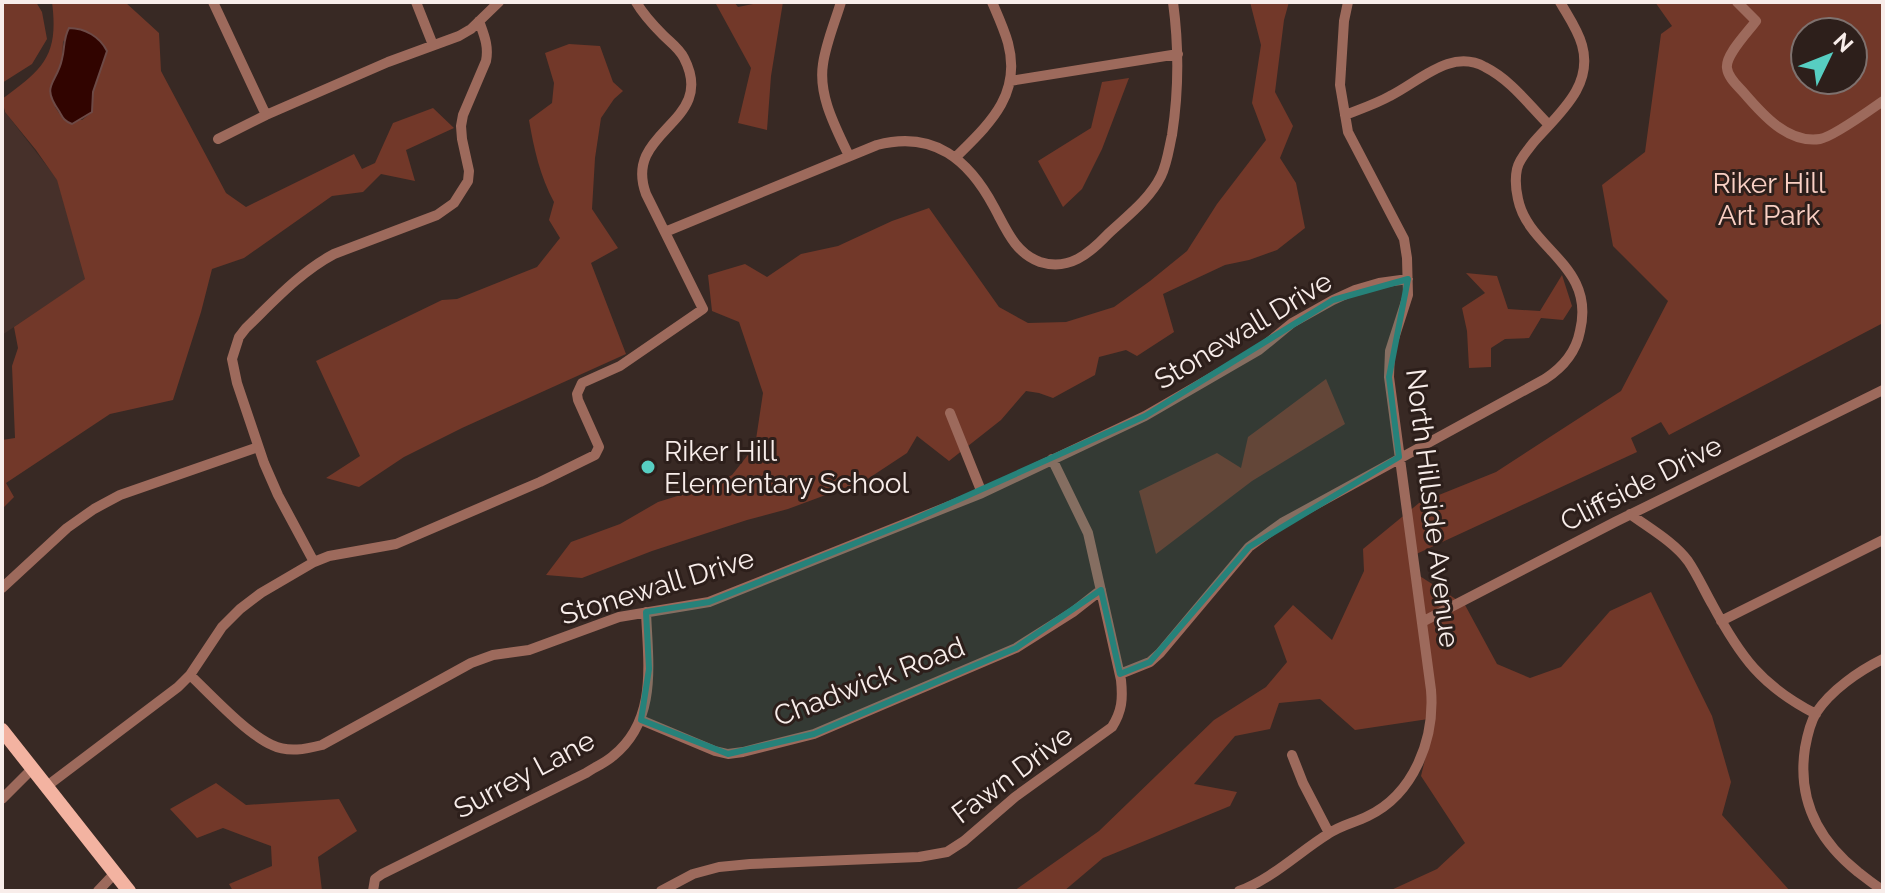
<svg xmlns="http://www.w3.org/2000/svg" width="1885" height="893" font-family="Raleway,sans-serif">
	<style>
		.built { fill: #46302a }
		.green { fill: #723829; fill-rule: evenodd }
		.water { fill: #310400; stroke: #6d4a46; stroke-width: 2 }
		.lines { fill: none; stroke-linecap: round; stroke-linejoin: round }
		.minor { stroke: #9d6a5c; stroke-width: 10 }
		.major { stroke: #f3b3a1; stroke-width: 14 }
		.marked { fill: #26827a; fill-opacity: 0.2; stroke: #26827a; stroke-width: 6; stroke-linejoin: round }
		.poi-dot { fill: #57cec2; stroke: #2d1f1b; stroke-width: 3 }
		.labels { text-anchor: middle; stroke-width: 6; stroke-linejoin: round; paint-order: stroke }
		.park-label { font-size: 28px; fill: #fad0c4; stroke: #2d1f1b }
		.street-label { font-size: 28px; fill: #f8edea; stroke: #2d1f1b }
		.poi-label { font-size: 28px; fill: #f8edea; stroke: #2d1f1b; text-anchor: start }
	</style>
	<rect width="100%" height="100%" fill="#382924"/>
	<path class="built" d="M2,108L57,179L86,279L2,335Z"/>
	<path class="green" d="M2,2H36L42,12L47,39L32,64L2,83Z
		M52,2H125L159,33L161,71L226,193L246,207L354,154L362,169L375,163L393,123L433,108L454,128L406,150L415,181L381,174L363,192L332,196L244,258L212,269L201,312L173,400L110,414L6,483L14,497L2,509V440L15,438L12,366L18,348L14,327L85,279L57,180L36,150L5,112L2,99C43,69 59,56 52,2ZM71,28L88,33L107,51L93,92L92,112L82,120L63,119L55,107L53,81L62,61L63,42Z
		M710,2H734L738,7L763,2H783L771,76L767,130L738,123L751,68L716,4Z
		M1250,2H1289L1284,20L1275,92L1293,126L1280,158L1296,183L1305,228L1277,250L1249,260L1225,265L1163,294L1174,332L1137,356L1126,350L1099,357L1095,375L1053,398L1039,393L1026,391L1001,420L949,461L917,436L907,453L866,480L788,509L747,520L652,551L582,578L546,575L571,542L620,524L658,502L713,485L732,475L755,446L763,393L739,322L712,311L708,275L745,264L767,277L801,254L838,246L892,221L929,208L999,307L1028,323L1066,322L1114,307L1150,281L1187,251L1217,204L1266,140L1252,103L1261,45Z
		M1655,2H1883V323L1669,435L1661,422L1631,438L1637,452L1412,556L1415,573L1465,605L1497,664L1530,678L1561,667L1610,611L1651,592L1712,716L1731,782L1722,815L1790,891H1389L1437,869L1465,843L1421,776L1435,718L1355,730L1320,699L1279,703L1270,729L1235,736L1194,784L1237,792L1230,806L1103,858L1064,891H1014L1099,831L1214,720L1266,687L1287,662L1274,626L1293,605L1332,640L1364,571L1363,549L1419,503L1496,472L1621,391L1668,301L1613,246L1602,185L1645,152L1661,34L1672,26ZM1805,32H1853V80H1805Z
		M569,44L600,46L613,82L623,91L614,99L601,118L595,158L592,209L618,248L591,263L626,354L462,428L404,457L359,487L326,478L360,456L316,361L442,300L457,299L537,267L560,238L549,220L554,202C540,176 534,149 529,120L552,103L554,83L545,53Z
		M1129,78L1102,149L1082,189L1063,207L1038,161L1091,128L1102,82Z
		M1466,273L1497,276L1508,309L1540,311L1562,275L1572,306L1563,320L1541,318L1529,338L1505,339L1491,348V367L1469,368L1467,331L1462,308L1485,293Z
		M1326,379L1345,424L1252,481L1156,554L1139,491L1217,453L1241,468L1248,437Z
		M216,783L246,805L339,799L357,831L318,857L322,891H233L229,884L272,866L271,846L223,828L197,838L170,809Z"/>
	<path class="water" d="M69,28C85,28 100,37 107,51L93,92L92,112L72,124C64,121 63,118 59,111C40,84 57,84 62,59C65,48 63,39 69,28Z"/>
	<g class="lines">
		<path class="minor" d="M213,2L266,115
			M416,2L433,45
			M841,2C835,22 826,43 823,64C818,96 836,128 849,156
			M1737,2L1756,21C1748,32 1725,55 1727,68C1728,78 1738,86 1744,93C1762,114 1788,144 1820,139C1833,137 1870,110 1883,101
			M1010,81L1178,54
			M1345,115C1360,109 1376,104 1390,96C1420,81 1451,48 1485,67C1511,80 1529,105 1549,125
			M218,139L266,115L388,62L459,36L471,29L499,2
			M956,157C989,124 1022,95 1008,43C1004,29 998,16 992,2
			M665,232L877,145C934,130 969,160 994,207C1006,229 1015,253 1040,262C1069,271 1089,254 1108,234C1126,217 1150,199 1161,176C1167,164 1169,148 1172,135C1179,90 1179,47 1173,2
			M950,413L982,493
			M1630,514C1649,528 1674,542 1688,561C1697,574 1704,590 1712,604C1740,656 1761,686 1816,714
			M314,562L278,495L264,463L237,383L232,359L239,337L246,328C273,302 300,272 334,254L437,215L454,203L468,181L469,171L462,139L461,126L463,115L486,61C489,46 484,35 479,21
			M2,588L67,528L94,509L120,495L258,447
			M1721,621L1883,540
			M1422,622L1615,522L1883,390
			M1883,659C1859,671 1831,690 1816,713C1810,723 1807,737 1805,748C1797,800 1818,840 1858,872C1866,878 1874,885 1883,890
			M1120,674L1150,662L1160,653L1249,547L1282,523L1545,379C1562,368 1576,352 1580,331C1596,265 1528,249 1518,199C1516,190 1515,178 1517,169C1519,159 1527,151 1533,143C1557,115 1594,87 1582,45C1578,30 1568,16 1560,2
			M190,675C211,695 247,734 272,745C288,753 306,749 322,745L471,663L493,655L529,650L619,617L709,602L982,493L1145,416L1259,350L1292,323L1333,300L1355,290L1379,283L1408,279
			M641,720L715,751L728,754L743,752L814,734L1016,648L1073,612L1101,590
			M1292,755L1303,783L1329,833
			M47,786L178,687L190,675L222,627L240,609L261,593L314,562L329,556L396,544L540,482L595,455L599,447L578,400L577,394L582,383L620,366L703,309L646,194C622,129 718,124 684,58C679,48 671,43 663,35C653,25 643,14 636,2
			M2,799L33,768
			M98,891L115,873
			M373,891L375,879L382,874L586,773C595,767 605,763 613,756C658,720 648,663 646,612
			M661,891L693,874L719,867L750,864L919,857L947,852L964,841L1015,797L1112,727C1122,711 1123,699 1121,680L1088,533L1052,459
			M1239,891C1272,879 1299,852 1328,834C1341,825 1354,823 1368,816C1414,794 1435,739 1431,690L1389,377L1390,351L1408,295L1407,258L1404,239L1348,132L1340,85L1344,21L1348,2"/>
		<path class="major" d="M2,730L129,891"/>
	</g>
	<path class="marked" d="M1408,279L1389,377L1399,457L1249,547L1150,662L1120,674L1101,590L1016,648L814,734L728,754L641,720L649,669L646,612L709,602L913,520L1145,416L1333,300Z"/>
	<circle class="poi-dot" cx="648" cy="467" r="8"/>
	<g class="labels">
		<g class="park-label">
			<text x="1769" y="193">Riker Hill<tspan x="1769" dy="32">Art Park</tspan></text>
		</g>
		<g class="street-label">
			<text transform="translate(1243 330) rotate(-31)" y="10">Stonewall Drive</text>
			<text transform="translate(1641 483) rotate(-27)" y="10">Cliffside Drive</text>
			<text transform="translate(1433 508) rotate(83)" y="10">North Hillside Avenue</text>
			<text transform="translate(657 586) rotate(-17)" y="10">Stonewall Drive</text>
			<text transform="translate(869 681) rotate(-21)" y="10">Chadwick Road</text>
			<text transform="translate(524 774) rotate(-28)" y="10">Surrey Lane</text>
			<text transform="translate(1012 774) rotate(-37)" y="10">Fawn Drive</text>
		</g>
		<g class="poi-label">
			<text x="664" y="461">Riker Hill<tspan x="664" dy="32">Elementary School</tspan></text>
		</g>
	</g>
	<rect width="1885" height="893" fill="none" stroke="#f8edea" stroke-width="8"/>
	<g transform="translate(1829 56) rotate(47)"><circle r="38" fill="#2d1f1b" stroke="#7e716e" stroke-width="2"/>
	<path d="M0-6L14 30L0 20L-14 30Z" fill="#57cec2"/>
	<text y="-12" font-size="22" font-weight="bold" text-anchor="middle" fill="#f8edea">N</text>
	</g>
</svg>
